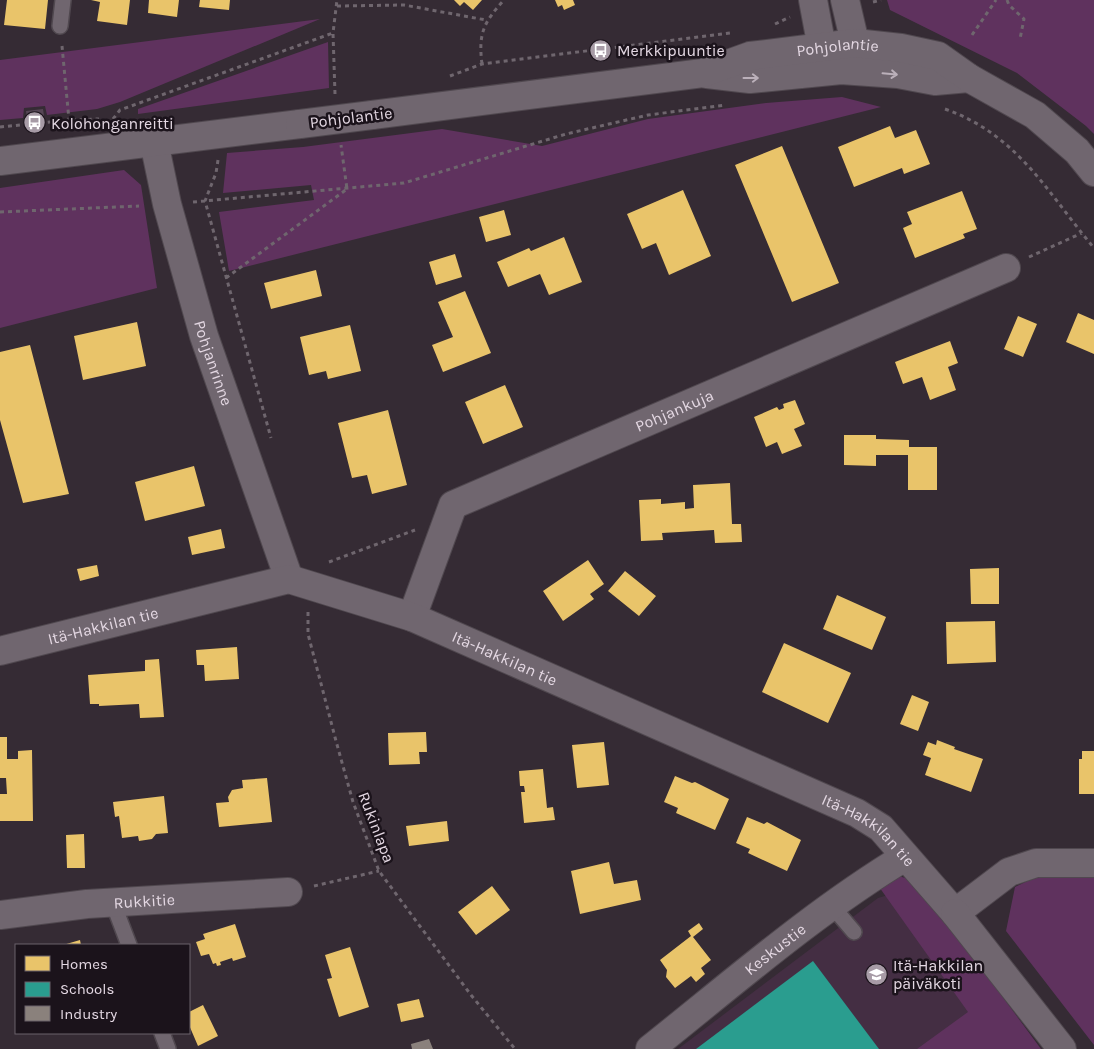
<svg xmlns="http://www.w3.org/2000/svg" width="1094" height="1049" font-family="Karla,sans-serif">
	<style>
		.built { fill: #442e43 }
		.green { fill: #5f325e }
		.homes { fill: #e9c46a }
		.schools { fill: #2a9d8f }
		.industry { fill: #8a817c }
		.building { fill: #564655 }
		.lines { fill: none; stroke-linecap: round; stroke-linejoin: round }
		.service-casing { stroke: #50484f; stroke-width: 18 }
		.minor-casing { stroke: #50484f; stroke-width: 30 }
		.tertiary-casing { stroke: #50484f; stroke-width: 30 }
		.path { stroke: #6f666e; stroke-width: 3; stroke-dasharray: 4 4; stroke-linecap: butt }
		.service { stroke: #70666f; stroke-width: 15 }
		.minor { stroke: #70666f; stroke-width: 28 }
		.tertiary { stroke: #70666f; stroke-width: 28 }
		.tertiary-bridge-casing { stroke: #50484f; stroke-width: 30; stroke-linecap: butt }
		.tertiary-bridge { stroke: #70666f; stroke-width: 28 }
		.oneway { stroke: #bbb0ba }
		.labels { text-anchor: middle; stroke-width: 5; stroke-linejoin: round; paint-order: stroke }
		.street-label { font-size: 16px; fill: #e4d8e3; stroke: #1b131b }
		.poi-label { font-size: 16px; fill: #e4d8e3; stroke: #1b131b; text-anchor: start }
	</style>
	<rect width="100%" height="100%" fill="#352b34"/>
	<path class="built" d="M895,893L1032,1049H678L878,898Z"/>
	<path class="green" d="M887,0H1094V134L1086,126L1017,73L890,10Z
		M320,19L120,102L97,109L47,115L45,106L24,108L23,118L0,120V60Z
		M328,42L329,88L138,114V109Z
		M842,97L881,107L229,271L219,212L314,200L311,185L223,193L227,153L303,147L442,129L542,146L648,119L766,103Z
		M124,170L141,185L157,288L0,328V188Z
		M1094,872V1045L1006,931L1015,887L1044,873Z
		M898,876L917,881L1041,1049H917L968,1012L877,884Z"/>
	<path class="homes" d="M7,0H48L45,29L4,25Z
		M91,0H130L127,25L97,21L100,2Z
		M149,0H179L177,17L148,13Z
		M200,0H230L229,10L199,7Z
		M454,0H482L473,10L464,2L460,6Z
		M555,0H573L575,5L564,10L562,5L558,7Z
		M890,126L895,138L916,130L930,164L904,174L902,168L854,187L838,147Z
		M782,146L839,283L792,302L735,165Z
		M683,190L711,256L669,275L656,243L642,249L627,214Z
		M962,191L977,229L963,234L965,238L915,258L903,228L912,224L907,212Z
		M504,210L511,235L486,242L479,217Z
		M564,237L582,282L549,295L540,274L508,287L497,262L529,248L531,251Z
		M455,254L462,277L436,285L429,262Z
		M316,270L322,296L271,309L264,283Z
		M465,291L491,353L443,372L432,345L453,337L438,302Z
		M1078,313L1094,320V354L1066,342Z
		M1018,316L1037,324L1023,357L1004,349Z
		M137,322L146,366L83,380L74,336Z
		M350,325L361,371L328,379L326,371L309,375L300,337Z
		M950,341L958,363L948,367L956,390L930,400L922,377L903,384L895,362Z
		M30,345L69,494L23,503L0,420V352Z
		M505,385L523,427L483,444L465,402Z
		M795,400L805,424L794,429L802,446L782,454L777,442L766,447L754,417L777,407L779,410L784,408L783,404Z
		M388,410L407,485L372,494L367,475L352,478L338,423Z
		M844,435H876V439L909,440V447H937V490H908V455H876V466L844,465Z
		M194,466L205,506L145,521L135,482Z
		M730,483L732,524H741L742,542L715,543L714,530L662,533L663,540L641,541L639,500L661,499V504L685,502V509L694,508L693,485Z
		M221,529L225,548L192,555L188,537Z
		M588,560L604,584L590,594L594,599L563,621L543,591Z
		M97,565L99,576L80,581L77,569Z
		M999,568V604H971L970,569Z
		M625,571L656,596L639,616L608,591Z
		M837,595L886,617L872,650L823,629Z
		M995,621L996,662L947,664L946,622Z
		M784,643L851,673L828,723L762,692Z
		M237,647L239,679L205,681L204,665H197L196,650Z
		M159,659L164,717L140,718L139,704L99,706V704H90L88,675L145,671V660Z
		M912,695L929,702L918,731L900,724Z
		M426,732L427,752H419L420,764L389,765L388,733Z
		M0,737H7V759H18V751L32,750L33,821H0V794H7L6,778H0Z
		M937,740L955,747L954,749L983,759L971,792L925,775L931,758L923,755L928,742L936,745Z
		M604,742L609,785L577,788L572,745Z
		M1082,751H1094V794H1079V759H1082Z
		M543,769L547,808L553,807L555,820L524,823L521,792H525L524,786H520L519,771Z
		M675,776L692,783L695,782L729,799L715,830L676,813L678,808L664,802Z
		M267,778L272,822L219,827L216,803L229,802L228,797L232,790L243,788L242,780Z
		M164,796L168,833L156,834L152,839L139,841L138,836L122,838L119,816L115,817L113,802Z
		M747,817L764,824L767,822L801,840L787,871L748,853L750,849L736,843Z
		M447,821L449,841L409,846L406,826Z
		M84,834L85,868H67L66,835Z
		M609,862L614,884L637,880L641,900L580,914L571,871Z
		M492,886L510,910L476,935L458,912Z
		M699,923L703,929L693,937L711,960L701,968L705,974L696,982L691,976L675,988L666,977L667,970L660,960L691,936L688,931Z
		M235,924L246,957L233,961L232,958L220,962L221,965L217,966L216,963L213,964L209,954L201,956L196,942L205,939L203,934Z
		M80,940L81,945H63Z
		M350,947L369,1007L339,1017L327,979L332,978L325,955Z
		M419,999L424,1017L401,1022L397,1004Z
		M203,1005L218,1036L198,1046L189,1025V1012Z"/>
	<path class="schools" d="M813,961L879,1049H696Z"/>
	<path class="industry" d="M429,1039L433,1049H412L411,1044Z"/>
	<path class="building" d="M43,109L44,116L27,118L26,111Z"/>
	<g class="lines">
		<defs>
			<path id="service" d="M60,26L63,0
				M113,903L129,945
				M832,906L854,932
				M162,1033L168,1049"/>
			<g id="minor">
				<path id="s1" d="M154,142L167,204L204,336L289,579"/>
				<path id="s2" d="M412,617L453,505L1006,268"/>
				<path id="s3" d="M0,651L289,579L412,617L857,813L881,828L955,913L1009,872L1036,863H1094"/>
				<path d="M955,913L1062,1049"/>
				<path id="s4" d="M0,915L87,904L288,892"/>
				<path id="s5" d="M650,1049C733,983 814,912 905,857"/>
			</g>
			<g id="tertiary">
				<path d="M813,0L822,48L833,61"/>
				<path d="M845,0L855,43L846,59"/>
				<path d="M707,74L750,79L841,70L898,74L935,81L969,78"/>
				<path id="s6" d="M372,115L703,73L750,56L855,43L901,48L938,56L969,78L1035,115L1077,151L1094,172"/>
				<path d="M0,161L300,124"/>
			</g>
		</defs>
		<use href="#service" class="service-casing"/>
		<use href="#minor" class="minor-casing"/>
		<use href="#tertiary" class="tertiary-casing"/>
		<path class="path" d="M1007,0L1009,5L1024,19L1020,39
			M873,2L881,0
			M337,6L404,5L486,20
			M775,24L790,17
			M972,35L996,0
			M62,46L69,120
			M482,64C478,33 484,22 504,0
			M450,76L482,64L730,33
			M335,94L333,33L337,0
			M945,109C1018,135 1047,192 1094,248
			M113,119L120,110L333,33
			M0,127L69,120L99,119
			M218,160L216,173L205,201L271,438
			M193,202L404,183L566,134L648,115L726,105
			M0,212L139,206
			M1029,257L1082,233
			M226,278L347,189L341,145
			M329,562L415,530
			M308,612V634L336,741L353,802L379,871L471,995L515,1049
			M314,886L379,871"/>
		<use href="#service" class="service"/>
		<use href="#minor" class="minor"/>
		<use href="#tertiary" class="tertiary"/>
		<defs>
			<path id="tertiary-bridge" d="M300,124L372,115"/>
		</defs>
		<use href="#tertiary-bridge" class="tertiary-bridge-casing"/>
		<use href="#tertiary-bridge" class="tertiary-bridge"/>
	</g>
	<defs><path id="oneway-shaft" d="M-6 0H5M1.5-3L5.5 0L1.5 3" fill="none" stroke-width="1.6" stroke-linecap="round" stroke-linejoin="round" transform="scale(1.25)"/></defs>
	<g class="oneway">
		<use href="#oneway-shaft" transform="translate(890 74) rotate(5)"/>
		<use href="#oneway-shaft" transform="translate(751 78)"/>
	</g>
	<defs>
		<symbol id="bus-disc" viewBox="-11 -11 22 22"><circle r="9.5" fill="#a79ba6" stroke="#1b131b"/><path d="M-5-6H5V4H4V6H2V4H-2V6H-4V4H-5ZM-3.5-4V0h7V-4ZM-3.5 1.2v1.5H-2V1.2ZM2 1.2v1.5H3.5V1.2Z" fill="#fff"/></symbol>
		<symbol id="school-disc" viewBox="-11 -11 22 22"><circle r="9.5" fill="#a79ba6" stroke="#1b131b"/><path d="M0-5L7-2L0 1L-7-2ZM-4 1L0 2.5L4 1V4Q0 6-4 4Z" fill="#fff"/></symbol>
	</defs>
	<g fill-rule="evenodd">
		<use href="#bus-disc" x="588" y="38" width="25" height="25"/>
		<use href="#bus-disc" x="22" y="110" width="25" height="25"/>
		<use href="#school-disc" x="864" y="962" width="25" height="25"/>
	</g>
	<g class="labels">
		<g class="street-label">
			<text dy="6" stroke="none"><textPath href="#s6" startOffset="472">Pohjolantie</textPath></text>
			<text transform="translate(351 117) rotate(-7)" y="6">Pohjolantie</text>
			<text dy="6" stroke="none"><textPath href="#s1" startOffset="229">Pohjanrinne</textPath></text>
			<text dy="6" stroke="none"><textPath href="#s2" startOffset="360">Pohjankuja</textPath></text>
			<text dy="6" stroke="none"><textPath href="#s3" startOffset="106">Itä-Hakkilan tie</textPath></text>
			<text dy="6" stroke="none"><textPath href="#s3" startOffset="528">Itä-Hakkilan tie</textPath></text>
			<text transform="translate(377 827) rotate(69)" y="6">Rukinlapa</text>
			<text dy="6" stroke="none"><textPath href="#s3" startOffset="932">Itä-Hakkilan tie</textPath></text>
			<text dy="6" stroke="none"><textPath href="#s4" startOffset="145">Rukkitie</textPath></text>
			<text dy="6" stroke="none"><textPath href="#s5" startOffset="160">Keskustie</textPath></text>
		</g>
		<g class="poi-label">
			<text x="617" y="56">Merkkipuuntie</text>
			<text x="51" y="129">Kolohonganreitti</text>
			<text x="893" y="971">Itä-Hakkilan<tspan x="893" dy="18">päiväkoti</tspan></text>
		</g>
	</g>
	<rect x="15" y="944" width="175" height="90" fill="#1b131b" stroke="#6b626b"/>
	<rect x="25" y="956" width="25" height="15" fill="#e9c46a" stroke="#6b626b"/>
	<text x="60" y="969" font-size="15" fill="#e4d8e3">Homes</text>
	<rect x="25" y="982" width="25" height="15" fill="#2a9d8f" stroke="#6b626b"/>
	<text x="60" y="994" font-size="15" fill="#e4d8e3">Schools</text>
	<rect x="25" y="1006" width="25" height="15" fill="#8a817c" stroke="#6b626b"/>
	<text x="60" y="1019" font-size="15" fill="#e4d8e3">Industry</text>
</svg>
